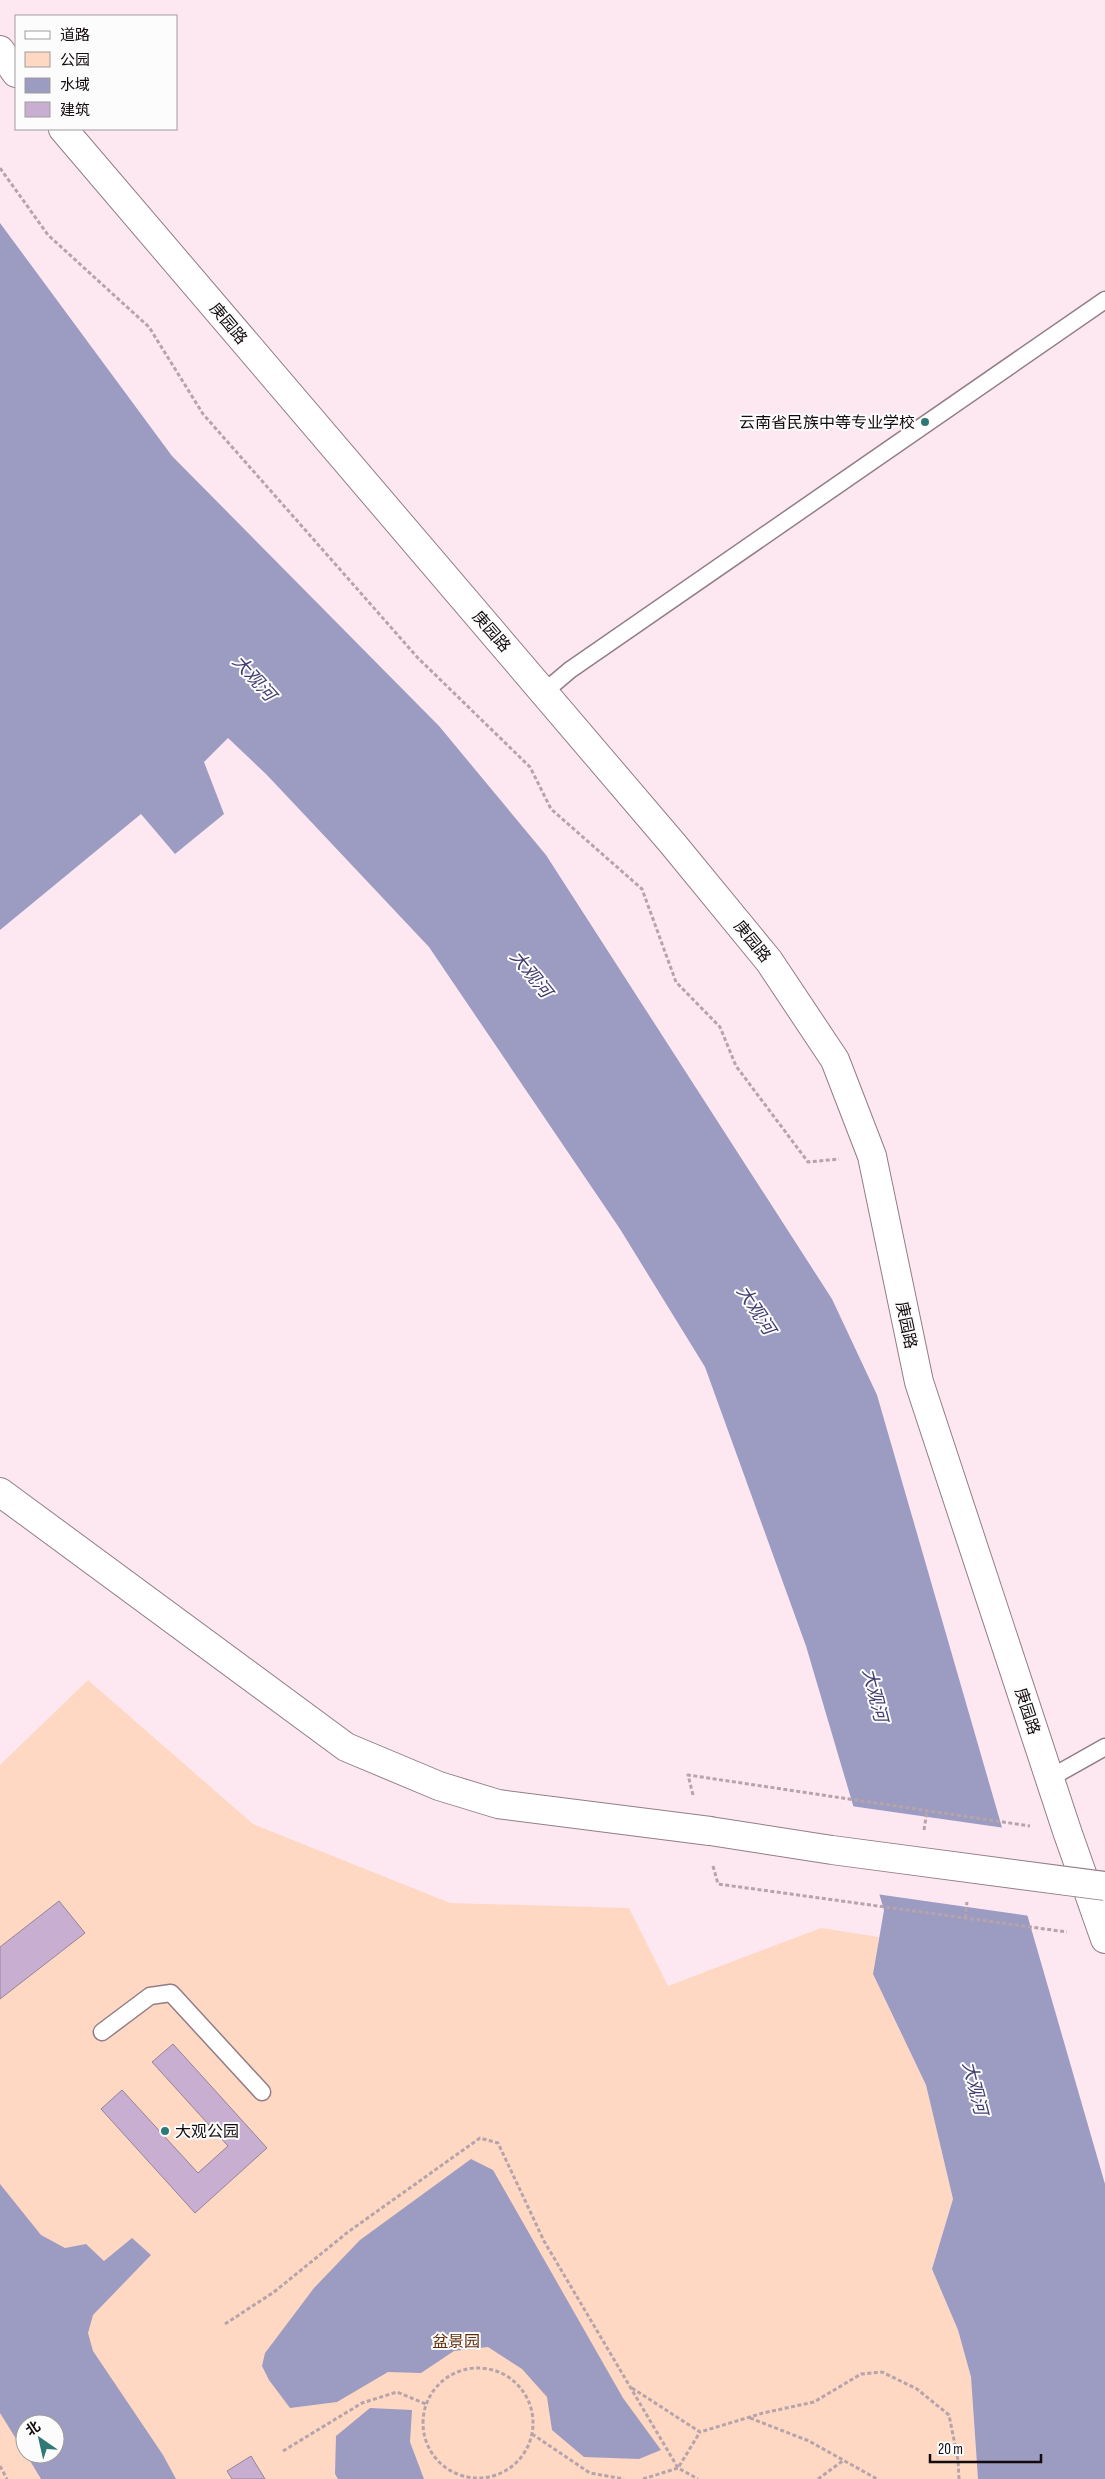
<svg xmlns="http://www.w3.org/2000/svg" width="1105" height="2479" font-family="'Sofia Sans Condensed','Noto Sans SC',sans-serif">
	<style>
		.green { fill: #fed8c2; fill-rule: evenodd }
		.water { fill: #9c9bc2 }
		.pier { fill: #fde8f1 }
		.building { fill: #c8aed1; stroke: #928597 }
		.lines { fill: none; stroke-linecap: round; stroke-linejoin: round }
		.service-casing { stroke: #937d87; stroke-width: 19 }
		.minor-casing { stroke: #937d87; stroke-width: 30 }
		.tertiary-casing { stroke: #937d87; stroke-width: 30 }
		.path { stroke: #b5a4ab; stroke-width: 3; stroke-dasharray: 4 2.5; stroke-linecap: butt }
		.service { stroke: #fff; stroke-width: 16 }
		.minor { stroke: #fff; stroke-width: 28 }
		.tertiary { stroke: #fff; stroke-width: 28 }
		.minor-bridge-casing { stroke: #937d87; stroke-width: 30; stroke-linecap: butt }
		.minor-bridge { stroke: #fff; stroke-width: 28 }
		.poi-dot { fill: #2e7876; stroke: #fcfcfc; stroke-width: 2 }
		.labels { text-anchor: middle; stroke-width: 4; stroke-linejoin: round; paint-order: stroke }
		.street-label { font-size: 16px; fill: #130b0f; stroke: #fcfcfc }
		.poi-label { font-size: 16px; fill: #130b0f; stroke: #fcfcfc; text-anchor: end }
		.park-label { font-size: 16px; fill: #622f0c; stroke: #fcfcfc }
		.water-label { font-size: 18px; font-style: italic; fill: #423d71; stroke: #fcfcfc }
	</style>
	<rect width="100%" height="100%" fill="#fde8f1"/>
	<path class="green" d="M88,1680L253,1824L450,1903L629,1908L668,1986L821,1928L879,1937L873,1974L926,2085L953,2199L932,2269L958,2330L971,2377L978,2479H0V1765ZM25,2424H55V2454H25Z"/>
	<path class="water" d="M0,223L172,456L439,726L546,855L832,1299L877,1395L1105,2184V2479H978L971,2377L958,2330L932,2269L953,2199L926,2085L873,1974L884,1910L806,1646L705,1367L620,1229L429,947L266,774L228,738L204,762L224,814L175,854L141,814L0,930Z
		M471,2159L493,2170L623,2398L661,2450L639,2459L584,2457L552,2430L547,2397L522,2369L488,2347L454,2351L421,2373L388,2372L337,2402L290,2408L269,2380L262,2366L265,2353L314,2288L360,2240Z
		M0,2184L41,2235L65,2248L86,2244L104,2261L132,2238L151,2255L93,2315L88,2333L93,2351L163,2455L176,2479H41L26,2454H55V2424H25V2453L0,2413Z
		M370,2408L412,2410L410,2442L424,2479H338L335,2474L336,2436Z"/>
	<path class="pier" d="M851,1806L1005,1828L1030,1916L876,1894Z"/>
	<path class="building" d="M59,1901L85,1933L0,1999V1947Z
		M173,2044L267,2148L195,2213L101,2109L122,2090L198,2173L228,2146L152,2062Z
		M251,2456L265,2479H232L227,2471Z"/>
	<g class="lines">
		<defs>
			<path id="service" d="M544,692L570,670L1105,300
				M1050,1778L1105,1747
				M102,2032L150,1996L171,1993L262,2092"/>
			<path id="minor" d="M0,1492L346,1747L439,1786L498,1804L710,1831"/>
			<path id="tertiary" d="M0,50L16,73
				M63,129L673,844L769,961L835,1060L872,1156L919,1382L1067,1831L1105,1939"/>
		</defs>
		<use href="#service" class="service-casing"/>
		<use href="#minor" class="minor-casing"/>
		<use href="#tertiary" class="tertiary-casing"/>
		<path class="path" d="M0,168L48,235L149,327L203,414L418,658L530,767L551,809L642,889L676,982L720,1027L736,1066L808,1162L839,1159
			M693,1795L688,1775L1030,1826
			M924,1830L927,1811
			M713,1866L718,1884L1067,1932
			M965,1918L967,1902
			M225,2324L274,2292L348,2232L480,2138L498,2143L544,2241L678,2468L700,2432
			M423 2423a55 55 0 1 1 110 0a55 55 0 1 1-110 0Z
			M632,2388L700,2432L763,2413L814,2402L861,2374L882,2372L917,2389L949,2415L958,2460L959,2479
			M750,2418L809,2441L877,2479
			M532,2434L590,2473L624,2479
			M283,2451L362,2403L397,2392L426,2404
			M0,2466L7,2479
			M643,2479L678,2468L698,2479
			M818,2479L844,2460"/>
		<use href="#service" class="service"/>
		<use href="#minor" class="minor"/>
		<use href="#tertiary" class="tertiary"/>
		<defs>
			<path id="minor-bridge" d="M710,1831L832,1850L1105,1886"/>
		</defs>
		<use href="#minor-bridge" class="minor-bridge-casing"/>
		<use href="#minor-bridge" class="minor-bridge"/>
	</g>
	<g class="poi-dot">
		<circle cx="925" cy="422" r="5"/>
		<circle cx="165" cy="2131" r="5"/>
	</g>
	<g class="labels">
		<g class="street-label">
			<text transform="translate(229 323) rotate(50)" y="6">庚园路</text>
			<text transform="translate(492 631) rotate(49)" y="6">庚园路</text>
			<text transform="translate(753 941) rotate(51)" y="6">庚园路</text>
			<text transform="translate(907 1325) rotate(78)" y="6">庚园路</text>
			<text transform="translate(1028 1711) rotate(72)" y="6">庚园路</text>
		</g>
		<g class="poi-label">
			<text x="915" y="428">云南省民族中等专业学校</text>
			<text x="175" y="2137" text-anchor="start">大观公园</text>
		</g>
		<g class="park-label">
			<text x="456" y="2347">盆景园</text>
		</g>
		<g class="water-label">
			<text transform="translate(254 678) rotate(48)" y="6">大观河</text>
			<text transform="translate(531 974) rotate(51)" y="6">大观河</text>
			<text transform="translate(756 1310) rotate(57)" y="6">大观河</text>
			<text transform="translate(875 1695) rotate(76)" y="6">大观河</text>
			<text transform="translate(975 2088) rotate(76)" y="6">大观河</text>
		</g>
	</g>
	<rect x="15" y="15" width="162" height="115" fill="#fcfcfc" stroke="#9f9c9d"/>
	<rect x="25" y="31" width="25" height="8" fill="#ffffff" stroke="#9f9c9d"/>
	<text x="60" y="40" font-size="15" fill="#130b0f">道路</text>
	<rect x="25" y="52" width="25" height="15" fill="#fed8c2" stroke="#9f9c9d"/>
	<text x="60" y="65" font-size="15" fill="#130b0f">公园</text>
	<rect x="25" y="78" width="25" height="15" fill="#9c9bc2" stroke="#9f9c9d"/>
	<text x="60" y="90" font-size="15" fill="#130b0f">水域</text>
	<rect x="25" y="102" width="25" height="15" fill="#c8aed1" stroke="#9f9c9d"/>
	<text x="60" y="115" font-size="15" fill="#130b0f">建筑</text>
	<g transform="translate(40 2439) rotate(326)"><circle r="24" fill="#fcfcfc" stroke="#9f9c9d"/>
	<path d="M0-4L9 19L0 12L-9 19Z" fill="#2e7876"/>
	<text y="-8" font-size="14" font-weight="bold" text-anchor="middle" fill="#130b0f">北</text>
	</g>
	<path d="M930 2454v8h111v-8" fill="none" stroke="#130b0f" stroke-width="2.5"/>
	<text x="938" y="2454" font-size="15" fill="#130b0f" stroke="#fcfcfc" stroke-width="4" paint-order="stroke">20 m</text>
</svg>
